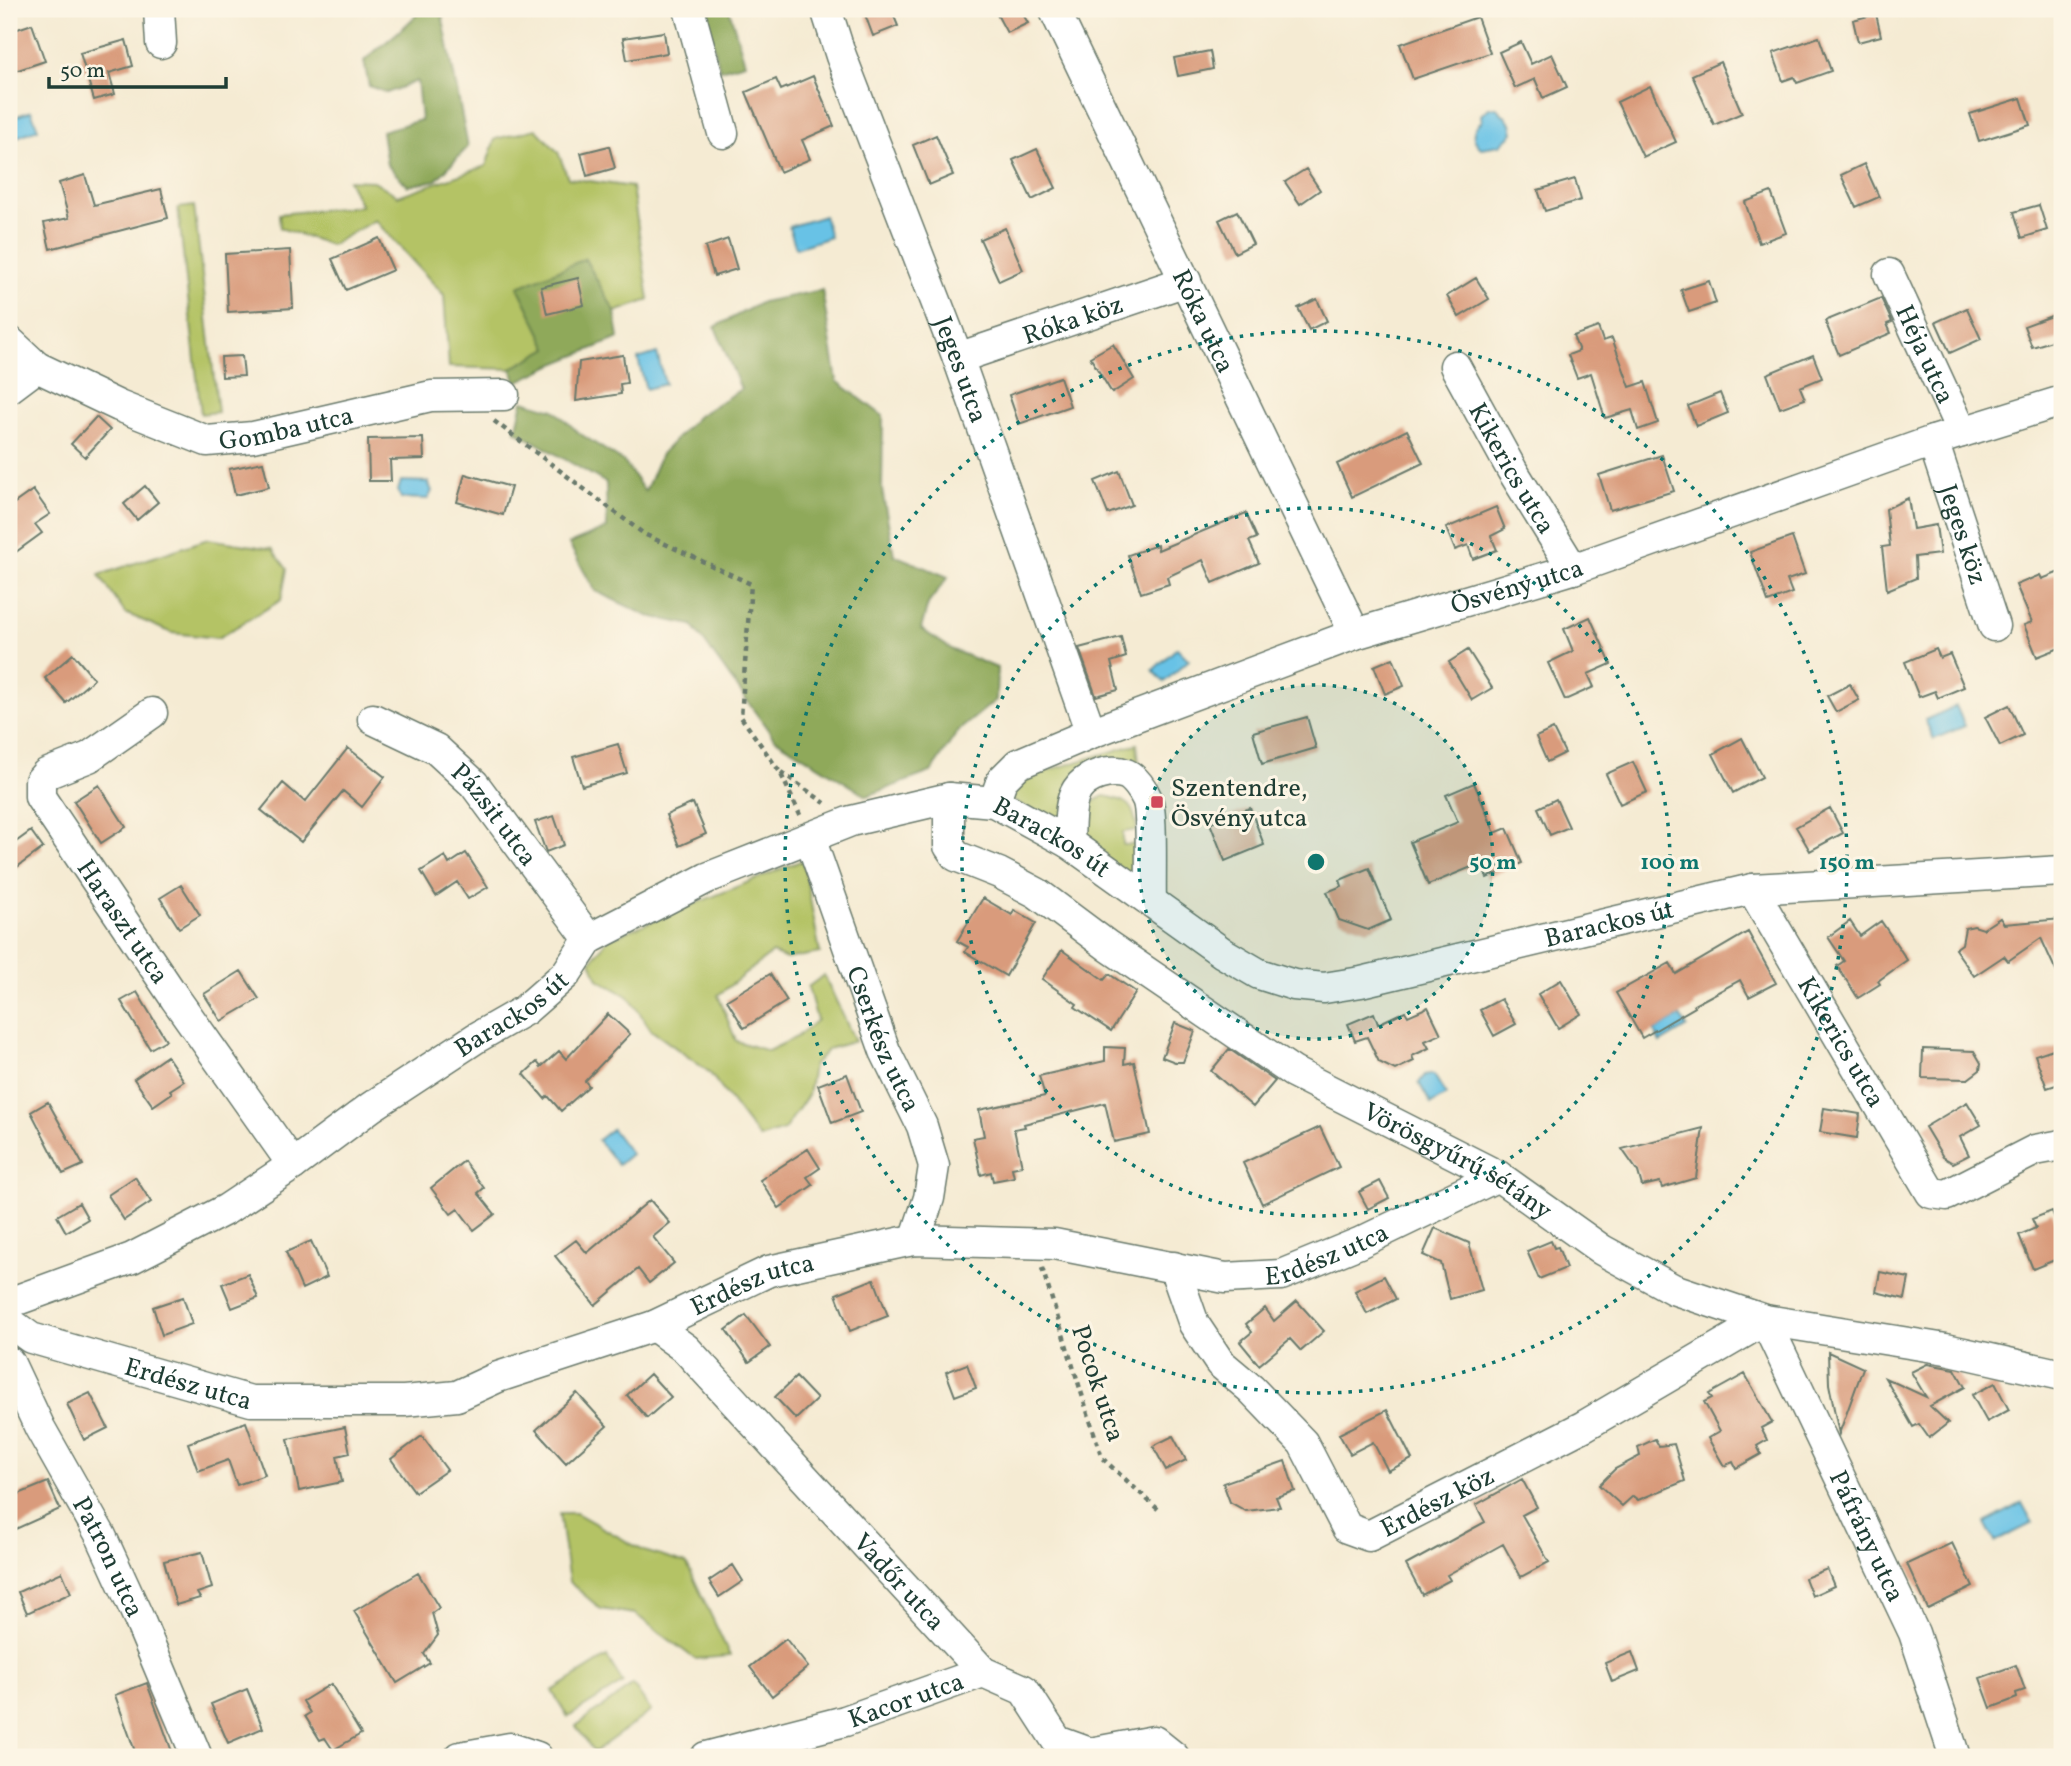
<svg xmlns="http://www.w3.org/2000/svg" width="2071" height="1766" font-family="Vollkorn,serif">
	<style>
		.green { fill: #b4c365; stroke: #6a804c; stroke-width: 2 }
		.forest { fill: #8fa95a; stroke: #577347; stroke-width: 2 }
		.water { fill: #68c2e6; stroke: #44808d; stroke-width: 2 }
		.building { fill: #d99b7b }
		.lines { fill: none; stroke-linecap: round; stroke-linejoin: round }
		.minor-casing { stroke: #6a7a6c; stroke-width: 33 }
		.path { stroke: #6a7a6c; stroke-width: 4.5; stroke-dasharray: 5 5; stroke-linecap: butt }
		.minor { stroke: #fff; stroke-width: 30 }
		.ring { fill: none; stroke: #0f766e; stroke-width: 3.5; stroke-dasharray: 3.5 7 }
		.poi-dot { fill: #d1495b; stroke: #fcf5e5; stroke-width: 2.5 }
		.labels { text-anchor: middle; stroke-width: 6; stroke-linejoin: round; paint-order: stroke }
		.street-label { font-size: 26px; fill: #1f3d34; stroke: #fcf5e5 }
		.poi-label { font-size: 26px; fill: #1f3d34; stroke: #fcf5e5; text-anchor: start }
		.centre { fill: #0f766e; stroke: #fcf5e5; stroke-width: 3.5 }
		.ring-label { font-size: 21px; text-anchor: middle; font-weight: bold; fill: #0f766e; stroke: #fcf5e5; stroke-width: 6; stroke-linejoin: round; paint-order: stroke }
	</style>
	<rect width="100%" height="100%" fill="#fcf5e5"/>
	<filter id="ink" filterUnits="userSpaceOnUse"><feTurbulence type="fractalNoise" baseFrequency=".0143" numOctaves="2"/><feDisplacementMap in="SourceGraphic" scale="14" xChannelSelector="R" yChannelSelector="G"/><feConvolveMatrix kernelMatrix="1 2 1 2 8 2 1 2 1" color-interpolation-filters="sRGB"/></filter>
	<filter id="wash" filterUnits="userSpaceOnUse"><feTurbulence type="fractalNoise" baseFrequency=".00686" numOctaves="4" result="noise"/><feDisplacementMap in="SourceGraphic" scale="28" xChannelSelector="R" yChannelSelector="G"/><feGaussianBlur stdDeviation="1.57" result="paint"/><feColorMatrix in="noise" values="0 0 0 0 0 0 0 0 0 0 0 0 0 0 0 0 0 1.4 0 .05"/><feComposite in="paint" operator="in"/></filter>
	<g filter="url(#wash)">
		<rect width="100%" height="100%" fill="#f5ebd3"/>
		<path class="green" d="M536,129L558,152L568,178L632,187L649,300L615,312L584,259L549,348L511,369L449,367L444,295L375,220L331,245L280,228L279,214L361,206L348,180L374,181L398,196L486,166L495,139Z
			M194,206L218,412L201,414L178,208Z
			M208,539L272,549L287,569L281,600L218,638L172,633L125,613L99,575Z
			M1137,744L1140,774L1112,766L1058,822L1013,801L1009,789L1016,780Z
			M1104,796C1128,800 1134,805 1137,830L1123,832V845L1138,844L1141,884L1080,840C1083,817 1080,806 1104,796Z
			M803,860L820,953L786,959L772,953L718,995L736,1041L768,1051L797,1037L817,1020L808,987L824,975L855,1041L828,1049L813,1066L808,1095L784,1130L759,1138L709,1072L651,1030L629,997L598,979L591,961L608,939Z
			M559,1513H576L644,1551L687,1564L730,1656L695,1659L635,1614L601,1609L569,1582Z
			M607,1657L623,1683L568,1717L552,1691Z
			M633,1685L651,1711L594,1752L576,1726Z"/>
		<path class="forest" d="M441,9L468,147L436,180L408,186L387,165L382,131L421,120L417,81L387,93L369,86L364,61C383,43 404,30 421,10Z
			M704,9H729L745,63L720,70Z
			M585,259L615,312L619,338L552,365L517,382L511,369L548,348L518,287Z
			M822,290L837,381L883,416L882,490L894,555L948,577L928,604L921,629L953,650L997,668L996,700L958,731L931,772L867,796L774,738L692,625L648,616L595,591L569,544L607,528L606,483L516,431L523,401L554,410L579,433L624,462L645,492L661,454L698,416L741,389L715,327L762,302Z"/>
		<path class="water" d="M1496,107L1511,123L1513,133L1500,145L1481,148C1471,139 1471,129 1482,121L1481,115L1489,108Z
			M31,111L38,129L9,140V119Z
			M824,216L830,237L796,248L789,227Z
			M657,353L665,384L646,389L638,359Z
			M401,481L428,482L432,491L428,499L401,498L398,491Z
			M1177,648L1189,660L1164,682L1153,670Z
			M1956,706L1965,726L1934,739L1925,720Z
			M1680,1016L1687,1027L1660,1043L1654,1031Z
			M1430,1074L1434,1075L1446,1095L1431,1104L1419,1083L1425,1075Z
			M612,1129L631,1154L618,1165L598,1140Z
			M2022,1503L2033,1523L1995,1542L1985,1523Z"/>
		<g id="blocks">
			<path class="building" d="M863,9H891L898,26L873,36Z
				M994,9H1020L1028,23L1007,33Z
				M1876,14L1881,36L1858,42L1853,20Z
				M1477,17L1490,53L1413,79L1400,44Z
				M32,24L45,61L9,73V32Z
				M664,32L667,53L627,60L623,38Z
				M1819,37L1831,71L1797,83L1794,77L1783,81L1773,53Z
				M126,40L133,66L109,73L115,94L94,100L80,53Z
				M1521,42L1531,64L1552,54L1567,87L1543,98L1535,79L1515,88L1499,52Z
				M1210,51L1213,69L1178,76L1174,58Z
				M1720,62L1742,113L1714,125L1692,75Z
				M813,76L834,126L802,140L810,159L780,172L746,92L776,79L781,90Z
				M1650,86L1676,142L1643,157L1617,102Z
				M2021,98L2030,125L1979,141L1970,114Z
				M936,135L953,175L929,185L913,145Z
				M609,146L615,168L587,176L581,153Z
				M1037,149L1056,188L1032,200L1013,160Z
				M1864,164L1879,197L1856,207L1841,175Z
				M1306,169L1320,190L1300,204L1285,182Z
				M85,175L94,205L161,189L168,218L50,249L44,223L69,218L59,183Z
				M1575,179L1581,200L1545,211L1538,190Z
				M1771,192L1786,233L1759,243L1745,202Z
				M2039,205L2047,230L2022,238L2014,212Z
				M1237,211L1253,244L1235,253L1219,220Z
				M1005,228L1023,270L999,281L980,239Z
				M379,238L393,270L346,290L332,259Z
				M728,239L737,269L714,276L705,247Z
				M290,250L293,308L228,312L225,254Z
				M578,278L584,305L547,314L541,287Z
				M1476,278L1489,299L1459,317L1447,296Z
				M1709,281L1716,303L1689,312L1681,290Z
				M1881,298L1892,322L1887,324L1891,333L1839,355L1825,321Z
				M1317,299L1327,321L1309,330L1298,308Z
				M1967,308L1981,339L1950,353L1936,322Z
				M2062,312V338L2032,347L2024,326Z
				M1598,327L1603,341L1612,338L1630,387L1645,382L1658,423L1638,430L1632,410L1605,418L1591,373L1577,378L1568,355L1579,351L1573,336Z
				M1113,344L1134,379L1112,393L1090,357Z
				M623,355L627,383L620,384L621,394L576,401L579,362Z
				M1813,355L1822,378L1800,387L1805,399L1780,408L1767,374Z
				M242,356L244,376L222,377L221,357Z
				M1060,377L1070,406L1019,424L1009,395Z
				M1720,393L1728,413L1696,426L1688,406Z
				M96,417L110,430L85,457L71,444Z
				M1407,430L1423,463L1352,497L1337,464Z
				M423,438L424,459L390,460L391,481H369L368,439Z
				M1662,455L1674,491L1610,510L1599,475Z
				M263,462L269,487L235,495L229,469Z
				M1119,471L1132,505L1108,514L1095,481Z
				M465,474L511,487L503,515L457,502Z
				M145,486L158,502L137,520L124,504Z
				M33,490L50,514L35,524L42,533L9,557V507Z
				M1908,498L1913,529L1936,525L1940,554L1915,557L1916,578L1887,590L1882,547L1890,546L1886,509Z
				M1496,507L1505,529L1491,536L1497,550L1473,559L1468,545L1455,550L1446,528Z
				M1246,513L1257,538L1249,541L1259,563L1213,583L1203,560L1167,577L1169,584L1141,593L1128,555L1157,545L1158,550Z
				M1792,537L1805,574L1787,580L1792,593L1768,602L1750,552Z
				M2062,571V647L2037,657L2024,625L2032,622L2016,585L2040,575L2042,579Z
				M1590,617L1611,664L1588,674L1594,687L1565,700L1548,663L1573,651L1564,629Z
				M1121,637L1126,657L1111,662L1118,690L1096,696L1079,648Z
				M1936,649L1940,658L1950,654L1964,687L1938,698L1935,691L1919,697L1905,662Z
				M1468,650L1492,688L1472,700L1449,662Z
				M73,654L94,679L66,703L45,678Z
				M1393,658L1404,686L1385,694L1374,666Z
				M1850,684L1859,700L1836,712L1827,696Z
				M2009,705L2023,735L2000,746L1985,717Z
				M1307,717L1316,748L1262,764L1253,732Z
				M1553,729L1565,753L1547,762L1536,737Z
				M1742,738L1762,777L1733,793L1713,754Z
				M618,744L627,773L582,786L573,757Z
				M348,748L385,777L362,807L343,791L301,842L261,810L283,783L305,802Z
				M1633,762L1647,792L1620,804L1606,774Z
				M1474,783L1495,833L1507,828L1522,863L1487,878L1481,863L1428,885L1410,842L1458,822L1446,795Z
				M99,785L126,827L101,843L74,801Z
				M1556,799L1569,827L1550,835L1538,808Z
				M693,803L706,834L679,846L666,815Z
				M1250,808L1264,845L1225,861L1210,823Z
				M1830,808L1843,833L1810,851L1796,827Z
				M554,816L564,845L546,852L535,822Z
				M31,831L43,848L9,873V847Z
				M466,853L488,887L468,899L457,882L436,896L421,871L445,856L449,864Z
				M1369,868L1391,920L1368,930L1339,920L1327,892L1342,886L1340,880Z
				M181,885L200,915L179,928L160,898Z
				M983,898L1012,915L1014,910L1036,923L1006,976L965,952L968,947L957,941Z
				M2000,918L2004,924L2062,919V984L2041,938L2008,961L2004,956L1974,976L1955,949L1962,944L1965,928L1974,926L1983,929Z
				M1850,921L1860,936L1881,921L1907,960L1878,981L1880,984L1858,998L1837,966L1844,961L1828,937Z
				M1748,932L1776,983L1749,997L1740,980L1694,1005L1695,1007L1642,1038L1616,993L1670,963L1676,974Z
				M1062,950L1104,980L1109,974L1136,992L1111,1031L1075,1007L1077,1004L1042,979Z
				M241,971L259,999L221,1021L204,994Z
				M770,974L787,1001L744,1028L727,1000Z
				M1561,980L1581,1014L1558,1028L1538,994Z
				M137,992L166,1040L150,1049L121,1001Z
				M1501,999L1516,1024L1494,1036L1480,1010Z
				M1428,1007L1441,1034L1425,1041L1429,1048L1412,1056L1414,1061L1395,1070L1379,1062L1367,1037L1355,1041L1348,1024L1374,1013L1378,1024L1405,1011L1408,1016Z
				M608,1014L630,1034L585,1081L589,1086L561,1111L548,1096L545,1099L524,1074L537,1062L541,1067L559,1051L566,1059Z
				M1175,1023L1195,1031L1183,1062H1175L1162,1057Z
				M2062,1046V1083L2047,1088L2035,1055Z
				M1105,1047L1125,1048L1124,1064L1134,1062L1150,1134L1114,1142L1105,1103L1024,1124L1025,1127L1014,1129L1022,1166L1012,1168L1014,1177L993,1181L991,1172L981,1175L973,1138L984,1136L979,1110L1045,1096L1039,1076L1105,1061Z
				M1229,1049L1275,1081L1253,1107L1211,1071Z
				M1923,1049L1974,1051L1981,1063L1980,1070L1968,1079L1922,1078Z
				M167,1056L184,1081L170,1090L172,1093L153,1106L134,1079Z
				M847,1074L861,1112L832,1123L818,1085Z
				M48,1102L83,1165L63,1174L31,1112Z
				M1967,1102L1981,1125L1960,1137L1969,1155L1953,1163L1943,1157L1925,1127Z
				M1824,1108L1860,1114L1857,1138L1820,1132Z
				M1320,1127L1339,1167L1262,1204L1243,1163Z
				M1703,1128L1696,1178L1662,1188L1660,1182L1642,1186L1638,1172L1622,1149Z
				M808,1149L820,1168L807,1177L813,1185L779,1208L760,1180Z
				M464,1161L484,1188L478,1193L495,1214L474,1230L458,1209L451,1214L431,1188Z
				M135,1177L151,1202L124,1220L108,1195Z
				M1380,1181L1389,1198L1368,1209L1359,1192Z
				M650,1200L670,1223L653,1237L674,1263L649,1283L638,1269L595,1305L555,1256L576,1240L587,1253Z
				M79,1203L88,1219L66,1232L57,1216Z
				M2052,1211L2058,1226L2062,1225V1257L2033,1269L2019,1235L2036,1228L2032,1219Z
				M1435,1228L1469,1243L1482,1290L1450,1299L1441,1263L1423,1255Z
				M311,1241L327,1277L302,1289L286,1252Z
				M1551,1241L1554,1248L1558,1247L1566,1268L1539,1279L1527,1251Z
				M1880,1272L1909,1278L1905,1299L1876,1292Z
				M248,1274L258,1298L232,1308L222,1284Z
				M1384,1276L1396,1299L1367,1314L1355,1291Z
				M874,1279L888,1316L850,1331L836,1294Z
				M183,1297L192,1324L162,1335L153,1307Z
				M1297,1301L1324,1331L1301,1351L1290,1339L1259,1365L1240,1342L1252,1332L1246,1324L1265,1308L1274,1321Z
				M746,1315L770,1347L749,1362L726,1330Z
				M1828,1352L1863,1368L1839,1434L1829,1384Z
				M967,1364L976,1388L955,1396L946,1372Z
				M1927,1364L1955,1369L1965,1387L1930,1406L1948,1423L1929,1438L1919,1424L1913,1427L1885,1378L1926,1397L1911,1372Z
				M650,1374L671,1397L647,1418L627,1395Z
				M1745,1374L1772,1422L1761,1428L1767,1440L1757,1446L1761,1454L1736,1468L1733,1462L1724,1466L1708,1438L1720,1431L1704,1402L1712,1398L1709,1394Z
				M796,1377L817,1399L796,1419L775,1397Z
				M1995,1383L2009,1410L1987,1422L1972,1395Z
				M90,1393L108,1428L84,1440L67,1404Z
				M577,1393L607,1426L566,1463L536,1430Z
				M1387,1410L1412,1459L1388,1471L1373,1442L1350,1454L1339,1434Z
				M246,1422L265,1475L237,1485L228,1460L198,1471L188,1443Z
				M345,1427L350,1453L337,1456L342,1482L299,1491L288,1439Z
				M422,1436L447,1470L415,1492L391,1459Z
				M1173,1436L1186,1460L1166,1470L1153,1446Z
				M1655,1439L1659,1446L1674,1444L1685,1481L1638,1500L1633,1496L1622,1506L1599,1485L1615,1469L1640,1456L1638,1447Z
				M1285,1461L1295,1491L1276,1497L1280,1507L1246,1511L1230,1502L1223,1483Z
				M1522,1479L1537,1507L1522,1515L1549,1562L1521,1577L1503,1544L1447,1575L1450,1580L1422,1595L1406,1565L1485,1522L1476,1505Z
				M48,1482L60,1509L9,1532V1498Z
				M1952,1543L1973,1587L1928,1609L1907,1564Z
				M202,1552L212,1588L197,1593L200,1598L176,1605L164,1561Z
				M733,1565L743,1581L719,1597L709,1581Z
				M1827,1569L1834,1586L1812,1596L1805,1578Z
				M62,1572L71,1593L27,1613L18,1592Z
				M418,1573L439,1608L432,1613L438,1635L424,1654L430,1663L397,1683L354,1611Z
				M786,1639L808,1667L772,1696L750,1667Z
				M1632,1652L1639,1671L1612,1682L1605,1663Z
				M2016,1665L2025,1690L2016,1693L2017,1698L1991,1708L1980,1678Z
				M147,1683L149,1689L174,1757H137L115,1695Z
				M331,1684L361,1734L333,1750L325,1738L320,1740L305,1716L310,1713L303,1701Z
				M247,1689L263,1728L228,1743L211,1704Z"/>
		</g>
	</g>
	<g filter="url(#ink)">
		<use href="#blocks" fill-opacity="0" stroke="#6a7a6c" stroke-width="2"/>
		<g class="lines">
			<defs>
				<g id="minor">
					<path d="M159,9L161,43"/>
					<path d="M689,9L723,133"/>
					<path id="s1" d="M826,9L841,56L958,358L1091,733"/>
					<path id="s2" d="M1054,9L1355,634"/>
					<path id="s3" d="M1889,274L1962,432"/>
					<path id="s4" d="M9,341L37,367L119,406L207,441L253,437L431,396L504,395"/>
					<path id="s5" d="M958,358L1186,281"/>
					<path id="s6" d="M1455,366L1512,470L1573,569"/>
					<path d="M9,388L37,367"/>
					<path id="s7" d="M1933,441L1994,626"/>
					<path id="s8" d="M152,713L89,757L46,774L40,781V797L175,998L293,1165"/>
					<path id="s9" d="M373,719L436,749L474,784L589,939"/>
					<path id="s10" d="M949,798V846L956,856L999,873L1037,893L1108,946L1293,1072L1498,1176L1602,1250L1673,1289L1765,1320L1946,1349L2062,1375"/>
					<path id="s11" d="M994,802L1002,780L1018,764L1091,733L1355,634L1573,569L1933,441L2062,401"/>
					<path id="s12" d="M810,838L885,1051L922,1126L934,1166L929,1198L915,1240"/>
					<path d="M1069,843C1070,827 1068,804 1077,790C1086,776 1110,768 1126,774C1135,778 1143,790 1147,799C1153,812 1150,882 1151,901"/>
					<path id="s13" d="M1752,889L1931,1193L1947,1195L2035,1150L2062,1145"/>
					<path id="s14" d="M1174,1267L1194,1324L1220,1363L1251,1389L1303,1443L1347,1528L1369,1536L1584,1426L1765,1320L1914,1633L1955,1757"/>
					<path id="s15" d="M9,1303L132,1258L227,1209L293,1165L371,1107L476,1038L525,1010L566,974L589,939L707,878L851,821L949,798L994,802L1069,843L1223,953L1259,974L1294,985L1324,988L1361,982L1752,889L2062,871"/>
					<path id="s16" d="M9,1322L31,1338L251,1401H404L457,1396L498,1377L654,1326L769,1271L903,1242L915,1240L1054,1244L1225,1278L1281,1275L1359,1243L1498,1176"/>
					<path id="s17" d="M654,1326L686,1349L983,1672L1024,1690L1057,1741L1090,1753L1154,1741L1174,1757"/>
					<path id="s18" d="M9,1362L40,1428L101,1536L139,1619L197,1757"/>
					<path d="M460,1757L510,1748L537,1757"/>
					<path id="s19" d="M706,1757L845,1721L983,1672"/>
				</g>
			</defs>
			<use href="#minor" class="minor-casing"/>
			<path class="path" d="M494,421L644,534L751,584L741,717L780,772L800,815
				M781,772L825,803
				M1042,1268L1102,1458L1161,1512"/>
			<use href="#minor" class="minor"/>
		</g>
	</g>
	<circle cx="1316" cy="862" r="177" fill="#0f766e" fill-opacity=".12"/>
	<g class="ring">
		<circle cx="1316" cy="862" r="177"/>
		<circle cx="1316" cy="862" r="354"/>
		<circle cx="1316" cy="862" r="531"/>
	</g>
	<rect class="poi-dot" x="1150" y="795" width="14" height="14" rx="3.5"/>
	<g class="labels">
		<g class="street-label">
			<text dy="9" stroke="none"><textPath href="#s5" startOffset="121">Róka köz</textPath></text>
			<text dy="9" stroke="none"><textPath href="#s2" startOffset="346">Róka utca</textPath></text>
			<text dy="9" stroke="none"><textPath href="#s3" startOffset="88">Héja utca</textPath></text>
			<text dy="9" stroke="none"><textPath href="#s1" startOffset="385">Jeges utca</textPath></text>
			<text dy="9" stroke="none"><textPath href="#s4" startOffset="304">Gomba utca</textPath></text>
			<text dy="9" stroke="none"><textPath href="#s6" startOffset="117">Kikerics utca</textPath></text>
			<text dy="9" stroke="none"><textPath href="#s7" startOffset="98">Jeges köz</textPath></text>
			<text dy="9" stroke="none"><textPath href="#s11" startOffset="576">Ösvény utca</textPath></text>
			<text dy="9" stroke="none"><textPath href="#s9" startOffset="158">Pázsit utca</textPath></text>
			<text dy="9" stroke="none"><textPath href="#s15" startOffset="1194">Barackos út</textPath></text>
			<text dy="9" stroke="none"><textPath href="#s8" startOffset="298">Haraszt utca</textPath></text>
			<text dy="9" stroke="none"><textPath href="#s15" startOffset="1802">Barackos út</textPath></text>
			<text dy="9" stroke="none"><textPath href="#s15" startOffset="583">Barackos út</textPath></text>
			<text dy="9" stroke="none"><textPath href="#s12" startOffset="214">Cserkész utca</textPath></text>
			<text dy="9" stroke="none"><textPath href="#s13" startOffset="177">Kikerics utca</textPath></text>
			<text dy="9" stroke="none"><textPath href="#s10" startOffset="649">Vörösgyűrű sétány</textPath></text>
			<text dy="9" stroke="none"><textPath href="#s16" startOffset="1367">Erdész utca</textPath></text>
			<text dy="9" stroke="none"><textPath href="#s16" startOffset="779">Erdész utca</textPath></text>
			<text dy="9" stroke="none"><textPath href="#s16" startOffset="191">Erdész utca</textPath></text>
			<text transform="translate(1099 1383) rotate(72)" y="9">Pocok utca</text>
			<text dy="9" stroke="none"><textPath href="#s14" startOffset="418">Erdész köz</textPath></text>
			<text dy="9" stroke="none"><textPath href="#s14" startOffset="1032">Páfrány utca</textPath></text>
			<text dy="9" stroke="none"><textPath href="#s18" startOffset="219">Patron utca</textPath></text>
			<text dy="9" stroke="none"><textPath href="#s17" startOffset="355">Vadőr utca</textPath></text>
			<text dy="9" stroke="none"><textPath href="#s19" startOffset="208">Kacor utca</textPath></text>
		</g>
		<g class="poi-label">
			<text x="1171" y="796">Szentendre,<tspan x="1171" dy="30">Ösvény utca</tspan></text>
		</g>
	</g>
	<circle cx="1316" cy="862" r="10" class="centre"/>
	<g class="ring-label">
		<text x="1493" y="869">50 m</text>
		<text x="1670" y="869">100 m</text>
		<text x="1847" y="869">150 m</text>
	</g>
	<rect width="2071" height="1766" fill="none" stroke="#fcf5e5" stroke-width="35"/>
	<path d="M49 77v10h177v-10" fill="none" stroke="#1f3d34" stroke-width="3.5"/>
	<text x="60" y="77" font-size="21" fill="#1f3d34" stroke="#fcf5e5" stroke-width="5" paint-order="stroke">50 m</text>
</svg>
